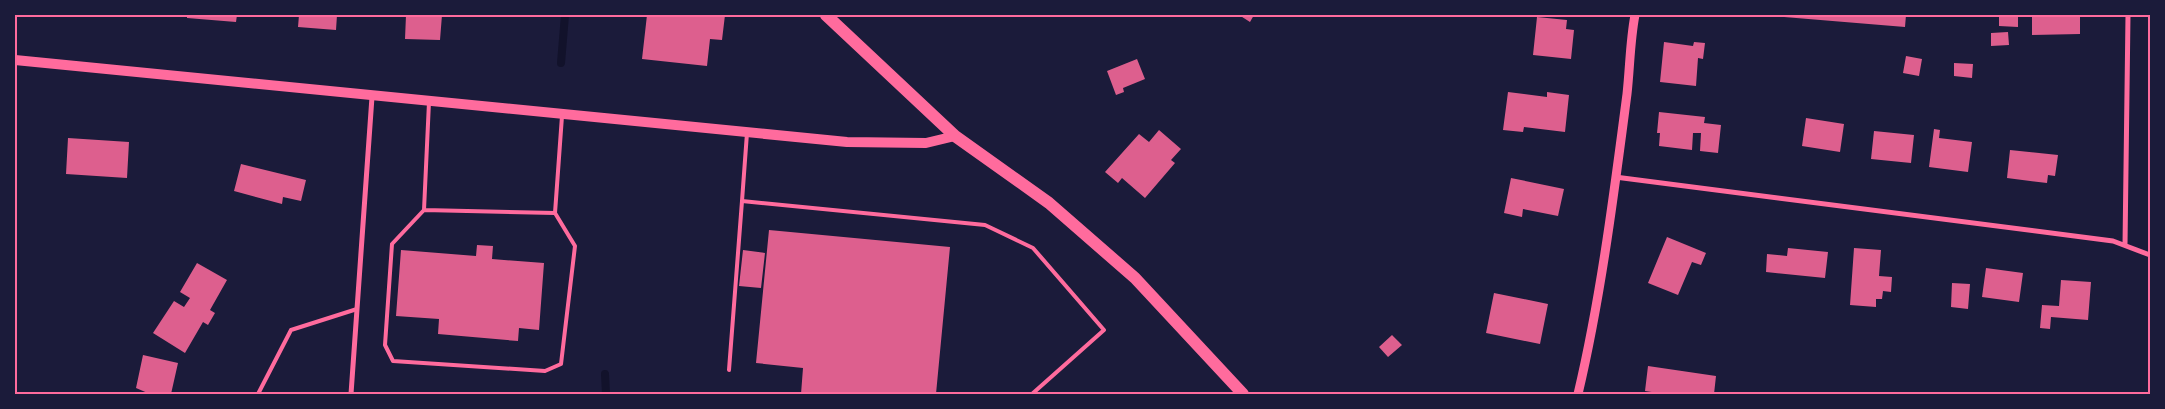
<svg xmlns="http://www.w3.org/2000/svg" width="2165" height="409" font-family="Commissioner,sans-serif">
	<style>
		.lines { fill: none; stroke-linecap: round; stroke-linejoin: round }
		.stream { stroke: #12122b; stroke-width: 8 }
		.building { fill: #dd5f8e }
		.service { stroke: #ff6b9d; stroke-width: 4 }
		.minor { stroke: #ff6b9d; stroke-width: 5 }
		.tertiary { stroke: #ff6b9d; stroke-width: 9 }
		.secondary { stroke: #ff6b9d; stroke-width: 10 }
		.primary { stroke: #ff6b9d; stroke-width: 12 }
		.neatline { fill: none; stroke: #ff6b9d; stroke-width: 2 }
	</style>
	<rect width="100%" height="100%" fill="#1b1b3a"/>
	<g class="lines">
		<path class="stream" d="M561,63L565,15
			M605,374L606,394"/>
	</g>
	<path class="building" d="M187,15H237L236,22L187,18Z
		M299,15H337L336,30L298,27Z
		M406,15H442L440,40L405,39Z
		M647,15H725L722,40L710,39L707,66L642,59Z
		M1239,15H1254L1250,22Z
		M1761,15H1906L1905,27Z
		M1999,15H2018V27L1999,26Z
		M2032,15H2080V34L2032,35Z
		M1537,17L1567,20L1566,29L1574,30L1571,59L1533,55Z
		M2008,32L2009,45L1991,46V33Z
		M1664,42L1693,46L1694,42L1705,43L1703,59L1698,58L1696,86L1660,82Z
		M1906,56L1922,59L1919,76L1903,73Z
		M1137,59L1145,79L1123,88L1124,92L1116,95L1107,71Z
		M1954,63L1973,64L1972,78L1954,76Z
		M1508,92L1547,97V92L1569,95L1565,132L1524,127L1523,132L1503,130Z
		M1659,112L1705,117L1704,123L1721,125L1718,153L1700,151L1701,133H1693L1692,150L1659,146L1660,133H1657Z
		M1806,118L1844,124L1840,152L1802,146Z
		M1934,129L1940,130L1939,138L1972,142L1968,172L1929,167Z
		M1159,130L1181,149L1171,160L1175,163L1145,198L1122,178L1118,183L1105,172L1139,134L1149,142Z
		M1874,131L1914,135L1911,163L1871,159Z
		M68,138L129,142L127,178L66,174Z
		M2010,150L2058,155L2055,176L2048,175L2047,183L2007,178Z
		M241,164L306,180L301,201L283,197L282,204L234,191Z
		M1511,178L1564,189L1558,216L1523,209L1522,217L1504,213Z
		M769,230L950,247L936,394H801L803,368L756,363Z
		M1667,237L1706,253L1701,265L1692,262L1678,295L1648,283Z
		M477,245L493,246L492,259L544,263L539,330L519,328L518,341L438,334L439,319L396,316L401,250L476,256Z
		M1788,248L1828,252L1825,278L1766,272L1767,254L1787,256Z
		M1854,248L1881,250L1879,276L1892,277L1891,292L1883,291L1882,299H1876V307L1850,305Z
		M743,250L765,253L761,288L739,286Z
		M197,263L227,280L210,310L215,313L208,325L203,322L185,353L153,333L174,301L184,307L190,298L180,292Z
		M1986,268L2023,273L2019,302L1982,297Z
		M2061,280L2091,282L2088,320L2051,317L2050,329L2040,328L2042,305L2059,306Z
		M1952,283L1970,284L1968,309L1951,307Z
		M1494,293L1548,304L1540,344L1486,333Z
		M1392,335L1402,345L1388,357L1379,347Z
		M143,355L178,363L171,394H150L136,388Z
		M1648,366L1716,376L1714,394H1665L1645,391Z"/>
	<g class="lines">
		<path class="service" d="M429,102L424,210L392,244L385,345L393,361L545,371L561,364L575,246L555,213L562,116
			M747,133L742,201L985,225L1033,248L1104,330L1032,394
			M424,210L555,213
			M729,370L742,201
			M258,394L291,330L357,309"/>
		<path class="minor" d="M1615,177L2113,241L2150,255
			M2125,245L2128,15
			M351,394L372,97"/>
		<path class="tertiary" d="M1578,394C1601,297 1614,193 1627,94C1630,67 1630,41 1635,15"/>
		<path class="secondary" d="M15,60L847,142L926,143L955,136"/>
		<path class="primary" d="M826,15L955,136L1049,203L1135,278L1243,394"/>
	</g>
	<rect width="2165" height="409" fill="none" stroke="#1b1b3a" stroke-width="32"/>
	<rect x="16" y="16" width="2133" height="377" class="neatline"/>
</svg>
